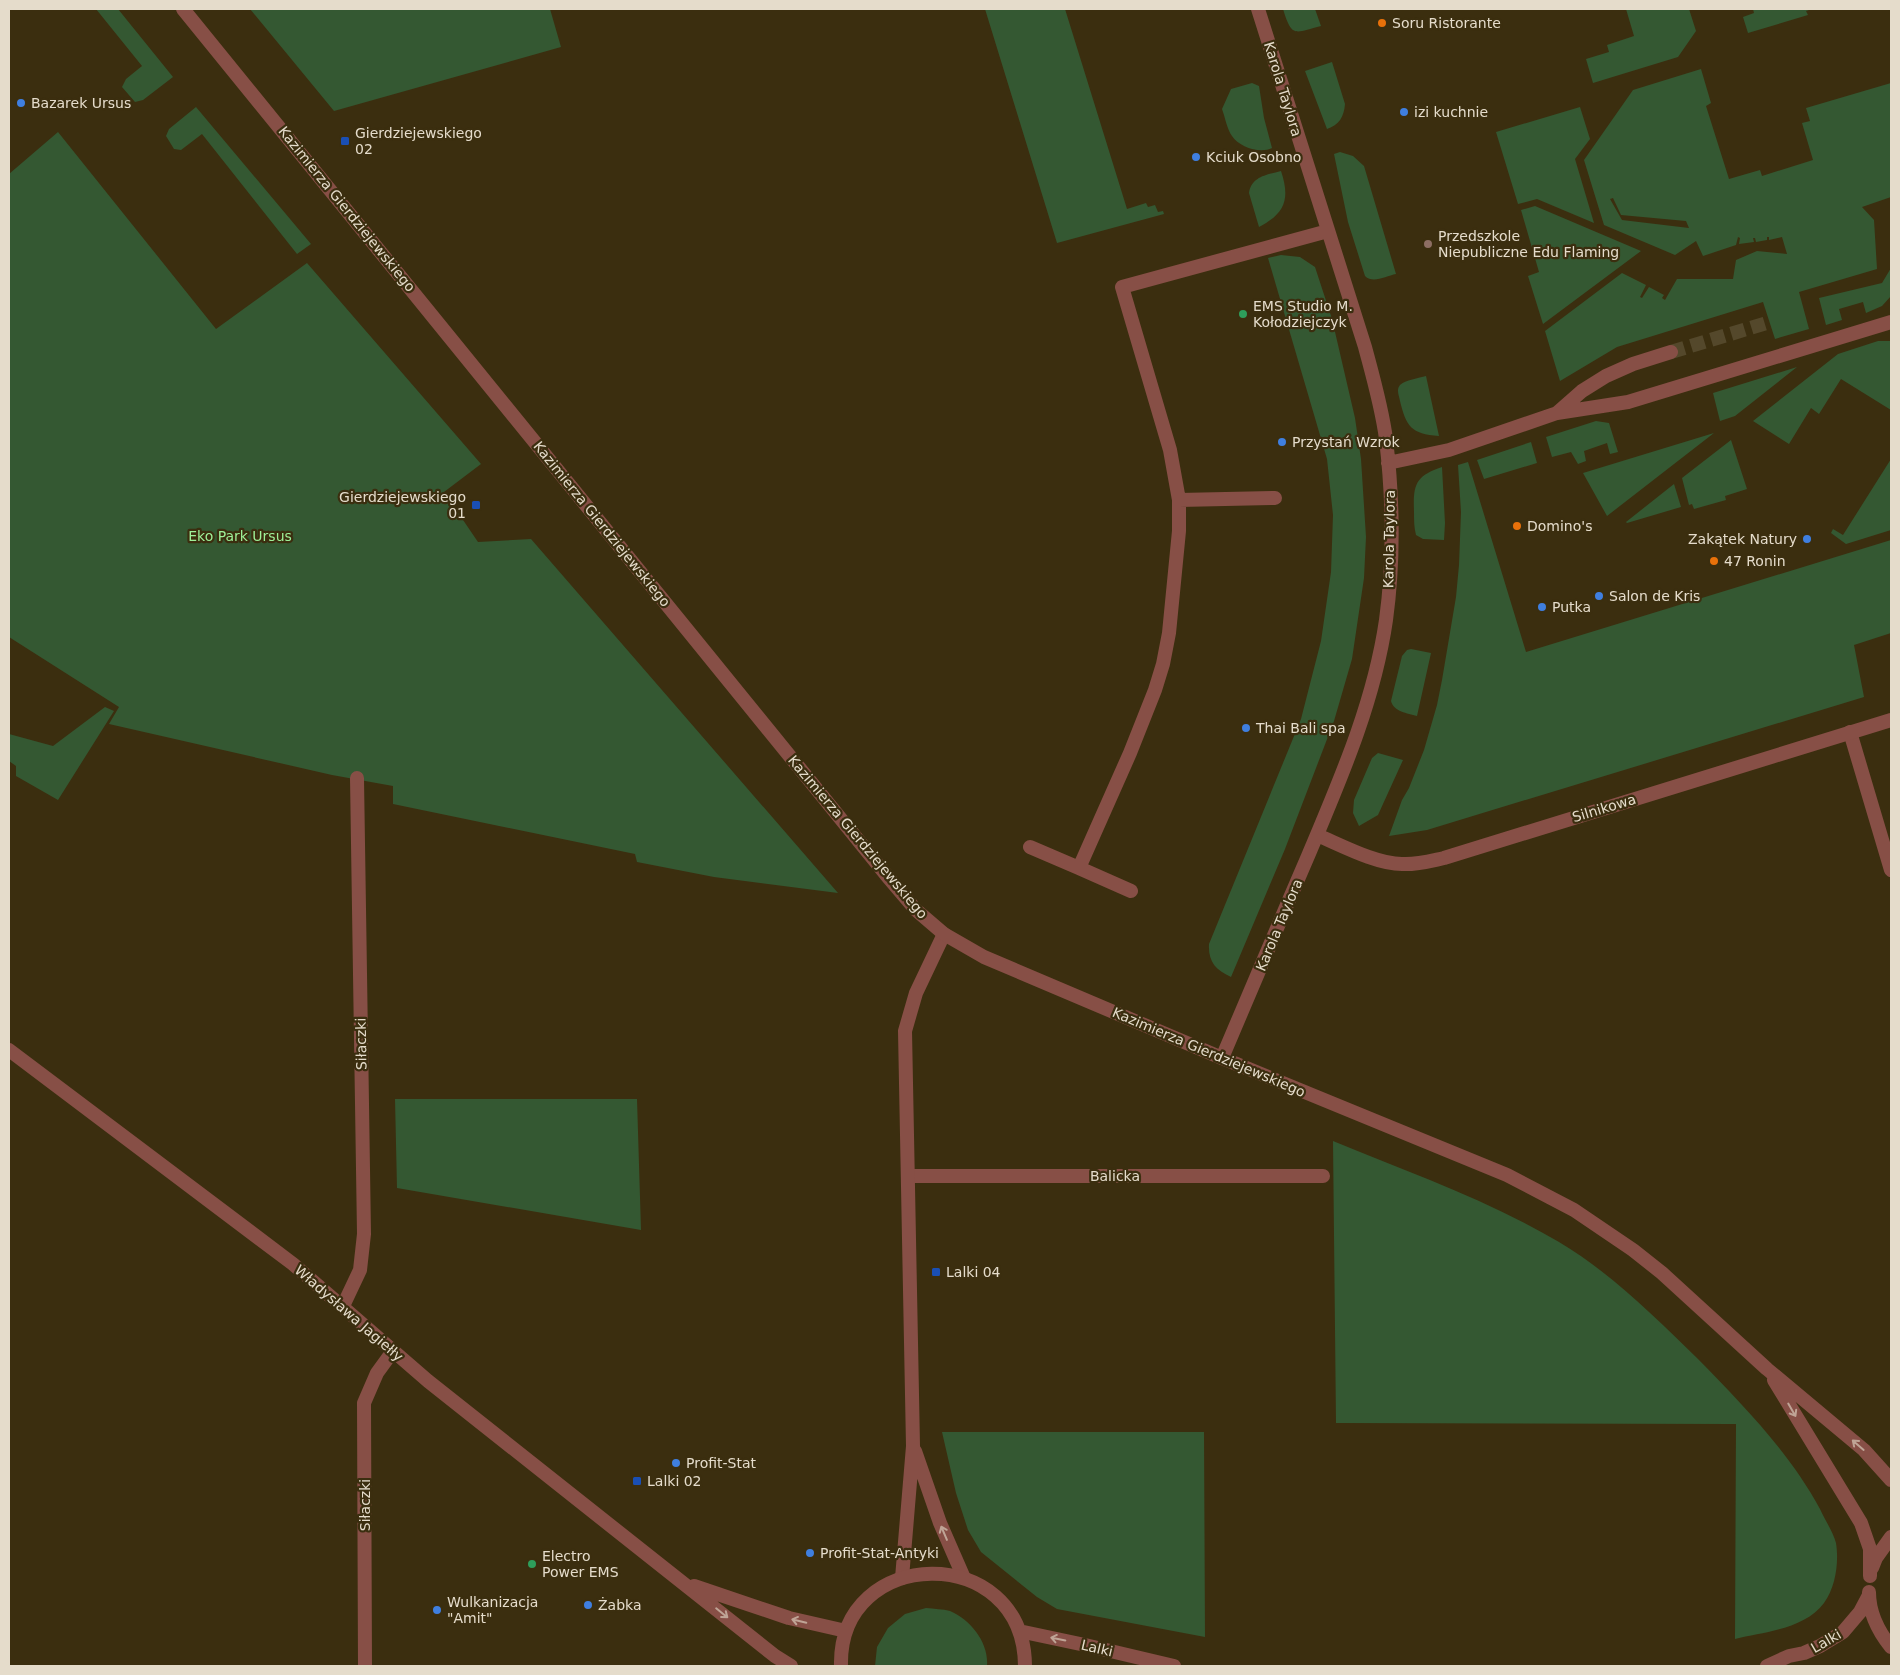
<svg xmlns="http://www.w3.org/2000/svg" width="1900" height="1675" font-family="'DejaVu Sans',sans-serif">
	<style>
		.green { fill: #345832; fill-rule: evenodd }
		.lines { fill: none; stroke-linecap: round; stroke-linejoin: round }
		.minor-tunnel { stroke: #54482b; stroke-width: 14; stroke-dasharray: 14 7; stroke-linecap: butt }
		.service { stroke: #874f46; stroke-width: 14 }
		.minor { stroke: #874f46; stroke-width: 14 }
		.tertiary { stroke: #874f46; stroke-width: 14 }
		.oneway { stroke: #bfa496 }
		.food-dot { fill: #e8710a; stroke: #3b2e0f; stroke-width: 2 }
		.shop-dot { fill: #3f7fe0; stroke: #3b2e0f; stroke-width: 2 }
		.transit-dot { fill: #1a4fb4; stroke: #3b2e0f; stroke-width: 2 }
		.education-dot { fill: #8d6e63; stroke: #3b2e0f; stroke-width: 2 }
		.leisure-dot { fill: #2e9e5b; stroke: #3b2e0f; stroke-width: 2 }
		.labels { text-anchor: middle; stroke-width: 4.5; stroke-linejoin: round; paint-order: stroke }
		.poi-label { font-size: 14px; fill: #e5dccb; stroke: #3b2e0f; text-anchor: start }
		.street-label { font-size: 14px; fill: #e5dccb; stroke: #3b2e0f }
		.park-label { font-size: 14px; fill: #9ef099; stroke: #3b2e0f }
	</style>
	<rect width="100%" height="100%" fill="#3b2e0f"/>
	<path class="green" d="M96,9H118L173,77L143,100L135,102L122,87L126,79L142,66Z
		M250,9H550L561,47L334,111Z
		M985,9H1065L1127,209L1146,203L1148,207L1155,205L1158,212L1163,211L1164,214L1057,243Z
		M1283,9H1315L1321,26C1294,33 1292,38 1283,9Z
		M1626,9H1689L1696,31L1678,57L1593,83L1586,59L1609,52L1607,45L1634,36Z
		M1753,9H1812L1806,11L1808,15L1748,33L1743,17L1754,13Z
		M1332,62L1345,104C1344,117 1339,125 1327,129L1305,71Z
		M1701,69L1711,103L1706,106L1729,179L1760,170L1762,176L1813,160L1802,123L1810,121L1806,108L1891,83V197L1862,207L1874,220L1877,269L1799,292L1809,329L1775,339L1763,302L1617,347L1560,381L1545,331L1622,273L1646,285L1640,297L1642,298L1649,287L1664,295L1662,298L1665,300L1677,279H1733L1736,260L1757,251L1787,254L1782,237L1769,240V237H1767V240L1756,242L1755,238H1753L1754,242L1739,244L1740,238L1738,237L1736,245L1703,256L1696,241L1675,255L1604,225L1584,160L1633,90ZM1613,198L1621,215L1686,221L1689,228L1622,220L1610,199Z
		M1252,83L1259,86L1264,118L1272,148C1260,154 1239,147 1232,136C1227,129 1225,117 1222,109L1231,89Z
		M196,107L311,244L297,254L202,134L181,150L174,149L166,136L169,129Z
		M1580,107L1590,139L1575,159L1594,223L1537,199L1518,204L1496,132Z
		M58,132L216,329L307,263L481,464L444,492L478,542L531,539L838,893L714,877L637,862L635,854L393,804V786L332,775L109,724L119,707L9,637V174Z
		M1340,152L1353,156L1364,166L1396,274C1386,276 1373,284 1365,276L1348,222L1334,154Z
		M1281,171C1290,198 1286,213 1259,227L1249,193C1252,176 1267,175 1281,171Z
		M1535,206L1641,251L1543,324L1528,276L1539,272L1521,210Z
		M1281,255L1300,257L1315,267L1332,319L1355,418L1361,459L1366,537L1364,578L1352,659L1334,721L1285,849L1231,977C1215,970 1208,961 1209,944L1301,719L1321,641L1331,572L1333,515L1327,459L1268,258Z
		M1891,268V296L1882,306L1866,313L1863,302L1839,309L1842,320L1826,325L1819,298L1882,283Z
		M1878,341H1891V410L1841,379L1819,414L1811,408L1789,444L1753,421L1838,354Z
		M1797,367L1735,416L1720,421L1713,393Z
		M1426,376L1439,436C1411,434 1406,426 1400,401C1399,395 1396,390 1400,385C1405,380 1419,378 1426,376Z
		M1596,421L1609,423L1618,452L1610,454L1607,443L1584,451L1586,461L1578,464L1571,452L1552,457L1546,437Z
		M1714,433L1607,516L1583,473Z
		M1731,440L1747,489L1725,496L1726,500L1694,509L1692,504L1689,505L1682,478Z
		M1531,442L1537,463L1484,479L1477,460Z
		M1891,459V530L1846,544L1831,533L1833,529L1843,535Z
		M1468,462L1526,652L1891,540V633L1854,645L1864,697L1427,830L1389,836L1402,800L1409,788L1424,750L1437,705L1442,680L1456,597L1459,565L1461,512L1458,465Z
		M1442,467L1445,523L1444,540L1423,539L1416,535C1414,528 1414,520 1414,512C1413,485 1415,476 1442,467Z
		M1674,484L1681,507L1627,523L1626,522Z
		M1411,649L1431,653L1417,716C1407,713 1394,712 1391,701L1402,656L1407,650Z
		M105,707L114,711L58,800L16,776V766L9,761V734L53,746Z
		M1378,753L1403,760L1378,815L1359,826L1353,813L1354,800L1372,758Z
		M395,1099H637L641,1230L397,1188Z
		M1333,1141C1408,1172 1488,1200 1559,1242C1611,1273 1655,1317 1698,1359C1743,1405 1789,1452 1820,1509C1825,1520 1833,1532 1836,1543C1839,1561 1836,1587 1824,1603C1805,1629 1764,1632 1735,1639L1736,1424L1336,1423Z
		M942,1432H1204L1205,1637L1057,1609L1037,1597L981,1552L968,1530L956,1493Z
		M926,1608C934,1609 943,1609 950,1611C971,1620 989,1643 987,1666H875L877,1647L888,1628L905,1614Z"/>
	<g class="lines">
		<path class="minor-tunnel" d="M1671,352L1770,322"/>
		<path class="service" d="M1850,732L1891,870
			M908,1176H1323"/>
		<path class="minor" d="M1557,413L1628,402L1891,322
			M1388,463L1449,450L1557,413L1582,391L1606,376L1633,364L1671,352
			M1179,500L1275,498
			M1317,835C1341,845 1376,864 1402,864C1416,865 1430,861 1444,858L1891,720
			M1030,847L1079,868
			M1131,891L1079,868L1130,753L1155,690L1163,664L1169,633L1179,531V500L1170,450L1122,287L1328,231
			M1222,1058C1251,990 1279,923 1308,856C1340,780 1374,703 1386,620C1394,561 1393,499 1386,439C1382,408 1373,377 1365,347L1258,9
			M343,1306L360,1270L364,1234L357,778
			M915,1451L940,1523L964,1578
			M902,1578L913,1446L905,1031L916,993L944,934
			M365,1666L364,1403L377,1373L393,1351"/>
		<path class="tertiary" d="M183,9L888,877L916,910L944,934L984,957L1222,1058L1507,1175L1574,1210L1633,1250L1662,1273L1767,1369L1864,1450L1891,1480
			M9,1050L293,1264L428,1381L775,1656L791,1666
			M1774,1380L1861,1523L1870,1549V1576
			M1872,1568L1876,1558L1891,1537
			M694,1586L789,1618L846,1631
			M1869,1592C1869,1613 1878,1631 1891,1647
			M1019,1631L1085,1645L1174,1666
			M841,1666C838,1545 1024,1541 1025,1666
			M1767,1666L1789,1656L1804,1653L1820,1646L1843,1632L1860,1612L1869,1595"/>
	</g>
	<defs><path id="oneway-shaft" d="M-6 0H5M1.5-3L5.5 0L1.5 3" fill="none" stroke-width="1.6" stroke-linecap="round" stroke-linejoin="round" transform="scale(1.25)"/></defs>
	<g class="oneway">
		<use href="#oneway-shaft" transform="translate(1792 1410) rotate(60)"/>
		<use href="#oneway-shaft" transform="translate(1858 1445) rotate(-139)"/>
		<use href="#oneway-shaft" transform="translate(944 1533) rotate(-113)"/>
		<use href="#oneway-shaft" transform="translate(722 1613) rotate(39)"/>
		<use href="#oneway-shaft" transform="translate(799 1621) rotate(-167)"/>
		<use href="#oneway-shaft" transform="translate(1058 1639) rotate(-169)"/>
	</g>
	<g class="food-dot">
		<circle cx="1382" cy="23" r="5"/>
		<circle cx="1517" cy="526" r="5"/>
		<circle cx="1714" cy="561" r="5"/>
	</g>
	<g class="shop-dot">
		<circle cx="21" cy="103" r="5"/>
		<circle cx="1404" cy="112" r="5"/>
		<circle cx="1196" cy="157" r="5"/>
		<circle cx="1282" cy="442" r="5"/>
		<circle cx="1807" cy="539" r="5"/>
		<circle cx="1599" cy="596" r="5"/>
		<circle cx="1542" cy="607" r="5"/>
		<circle cx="1246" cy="728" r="5"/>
		<circle cx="676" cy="1463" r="5"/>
		<circle cx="810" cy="1553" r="5"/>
		<circle cx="588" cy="1605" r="5"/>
		<circle cx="437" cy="1610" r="5"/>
	</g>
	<g class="transit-dot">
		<rect x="340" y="136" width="10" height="10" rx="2.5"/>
		<rect x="471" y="500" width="10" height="10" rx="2.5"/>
		<rect x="931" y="1267" width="10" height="10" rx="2.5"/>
		<rect x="632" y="1476" width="10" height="10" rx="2.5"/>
	</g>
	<circle class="education-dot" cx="1428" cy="244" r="5"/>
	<g class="leisure-dot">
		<circle cx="1243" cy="314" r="5"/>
		<circle cx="532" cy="1564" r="5"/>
	</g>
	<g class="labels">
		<g class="poi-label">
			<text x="1392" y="28">Soru Ristorante</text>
			<text x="31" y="108">Bazarek Ursus</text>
			<text x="1414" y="117">izi kuchnie</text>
			<text x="355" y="138">Gierdziejewskiego<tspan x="355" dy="16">02</tspan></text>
			<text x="1206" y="162">Kciuk Osobno</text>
			<text x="1438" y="241">Przedszkole<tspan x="1438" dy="16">Niepubliczne Edu Flaming</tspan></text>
			<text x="1253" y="311">EMS Studio M.<tspan x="1253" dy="16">Kołodziejczyk</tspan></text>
			<text x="1292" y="447">Przystań Wzrok</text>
			<text x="466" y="502" text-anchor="end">Gierdziejewskiego<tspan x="466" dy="16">01</tspan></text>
			<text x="1527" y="531">Domino's</text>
			<text x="1797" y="544" text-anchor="end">Zakątek Natury</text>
			<text x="1724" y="566">47 Ronin</text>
			<text x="1609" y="601">Salon de Kris</text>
			<text x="1552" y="612">Putka</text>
			<text x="1256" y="733">Thai Bali spa</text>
			<text x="946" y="1277">Lalki 04</text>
			<text x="686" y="1468">Profit-Stat</text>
			<text x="647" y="1486">Lalki 02</text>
			<text x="820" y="1558">Profit-Stat-Antyki</text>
			<text x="542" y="1561">Electro<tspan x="542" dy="16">Power EMS</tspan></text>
			<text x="447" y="1607">Wulkanizacja<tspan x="447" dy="16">"Amit"</tspan></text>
			<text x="598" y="1610">Żabka</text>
		</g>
		<g class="street-label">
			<text transform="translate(1283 89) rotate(73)" y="5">Karola Taylora</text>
			<text transform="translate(347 209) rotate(51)" y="5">Kazimierza Gierdziejewskiego</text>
			<text transform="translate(602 524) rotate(51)" y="5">Kazimierza Gierdziejewskiego</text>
			<text transform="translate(1389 539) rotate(-89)" y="5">Karola Taylora</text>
			<text transform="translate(1604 808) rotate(-17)" y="5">Silnikowa</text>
			<text transform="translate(858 837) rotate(50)" y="5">Kazimierza Gierdziejewskiego</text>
			<text transform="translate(1279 925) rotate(-67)" y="5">Karola Taylora</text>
			<text transform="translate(361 1044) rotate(-91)" y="5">Siłaczki</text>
			<text transform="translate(1209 1052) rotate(23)" y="5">Kazimierza Gierdziejewskiego</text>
			<text x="1115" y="1181">Balicka</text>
			<text transform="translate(349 1313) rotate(41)" y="5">Władysława Jagiełły</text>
			<text transform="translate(365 1505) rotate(-90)" y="5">Siłaczki</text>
			<text transform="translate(1826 1641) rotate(-30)" y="5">Lalki</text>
			<text transform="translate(1097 1648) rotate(13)" y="5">Lalki</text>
		</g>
		<g class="park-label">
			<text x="240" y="541">Eko Park Ursus</text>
		</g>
	</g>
	<rect width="1900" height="1675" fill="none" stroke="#e5dccb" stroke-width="20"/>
</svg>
